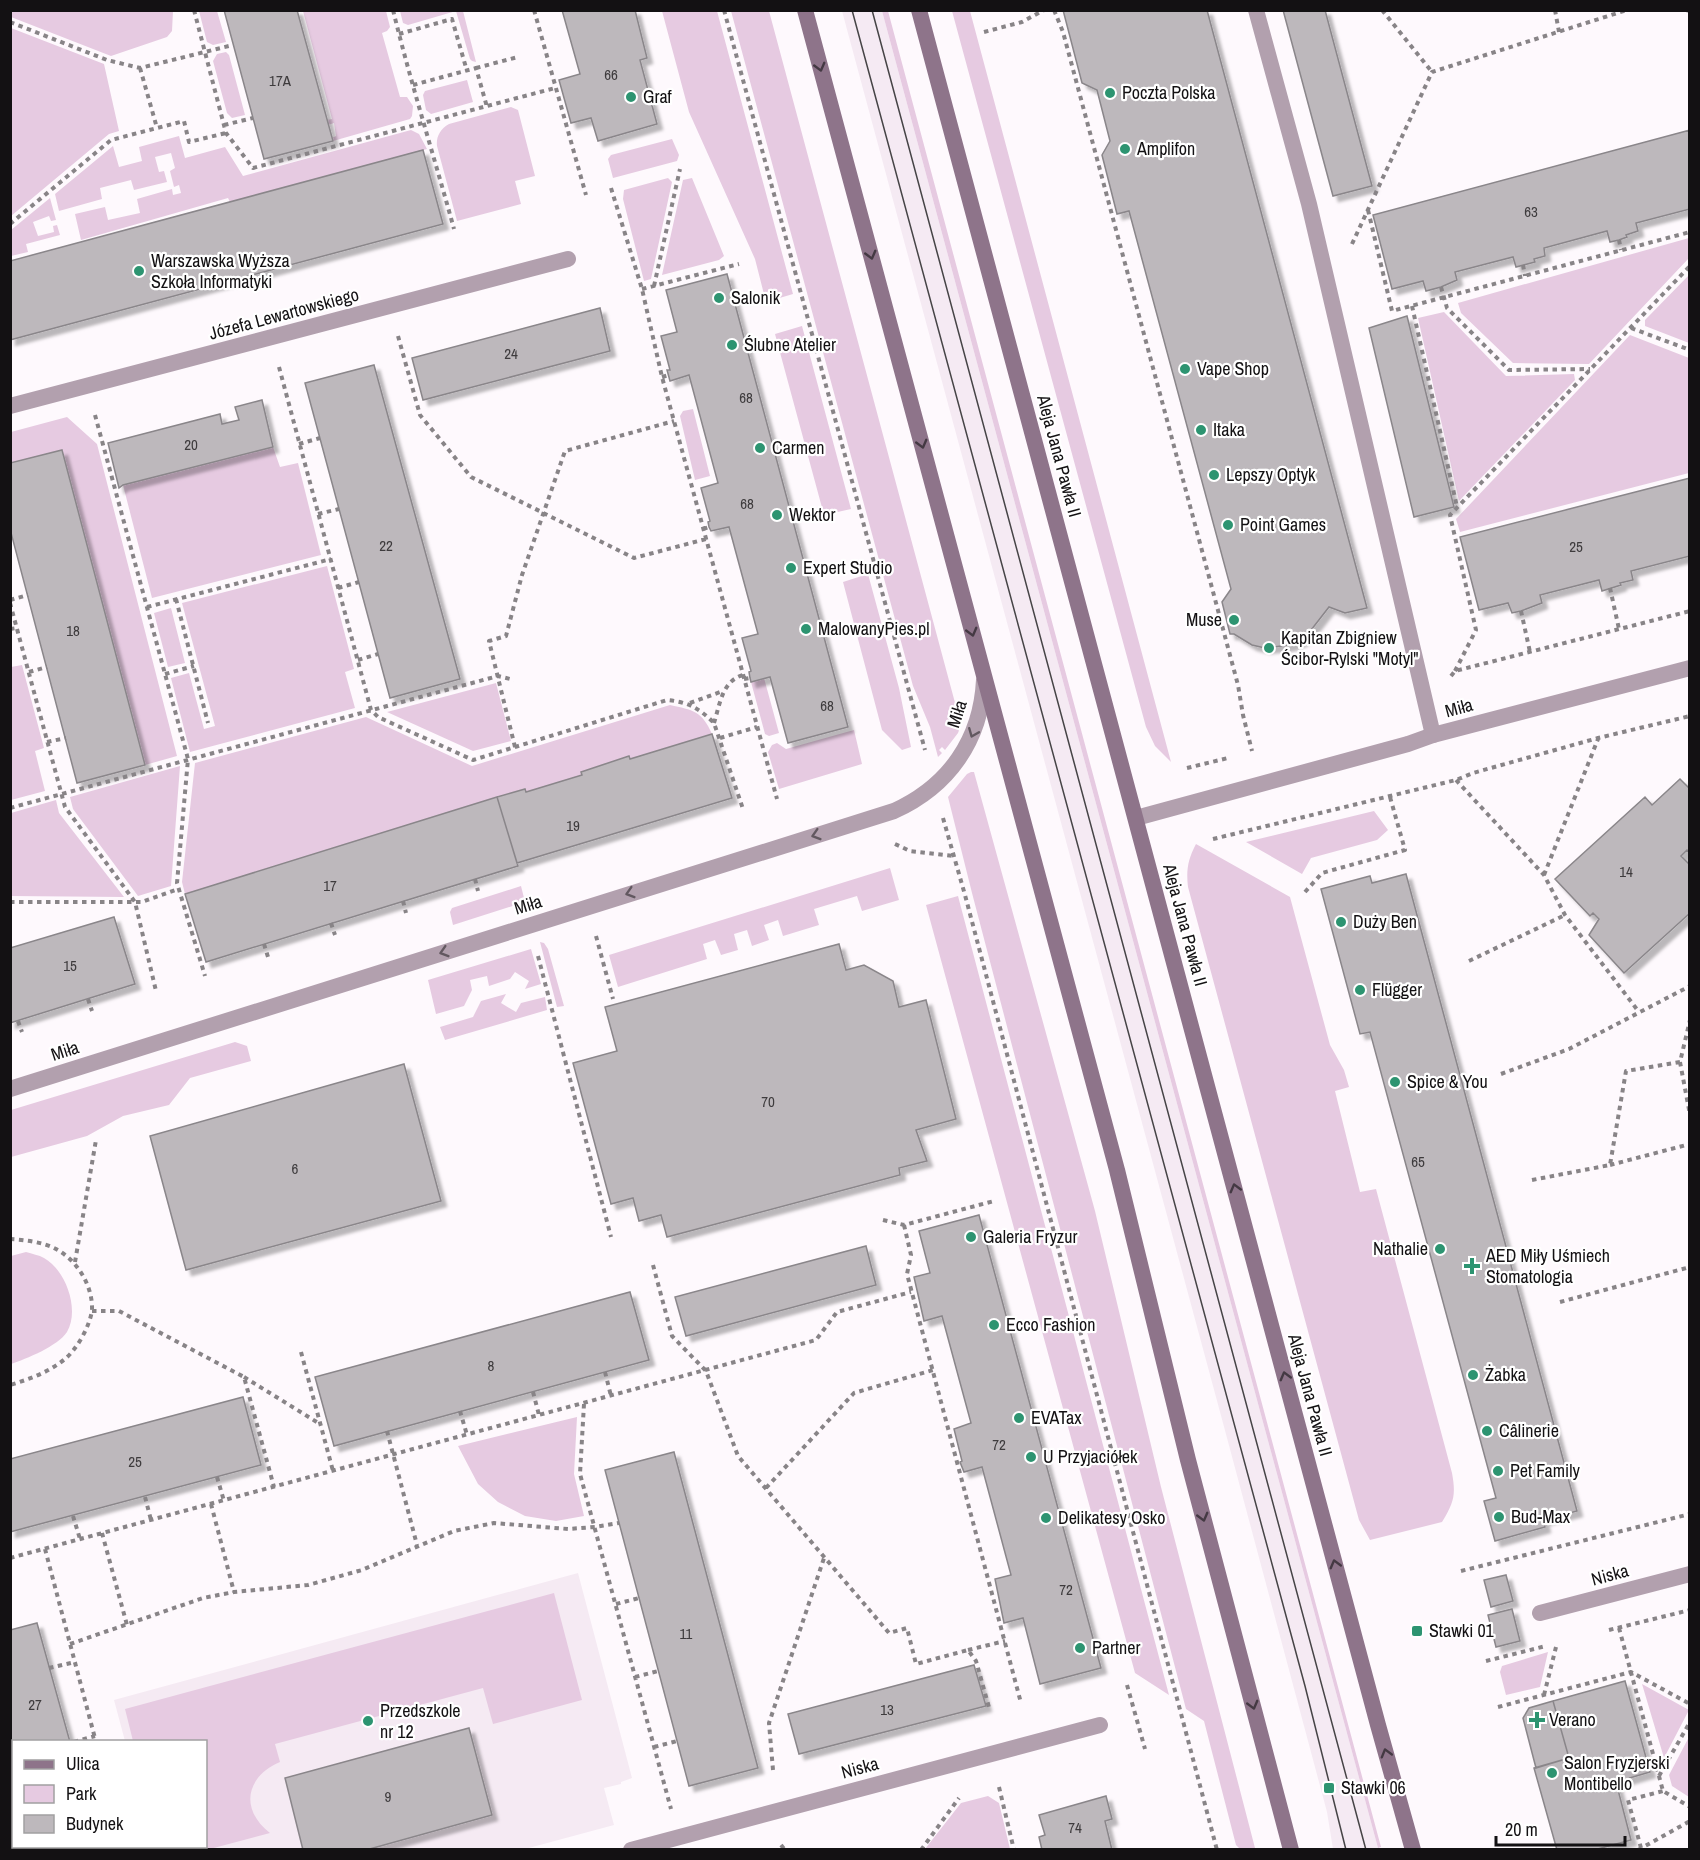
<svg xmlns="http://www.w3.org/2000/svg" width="1700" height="1860" font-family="'Archivo Narrow',sans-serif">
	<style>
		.built { fill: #f5eaf3 }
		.green { fill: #e6cae1 }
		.building { fill: #bdb8bc; stroke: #8a868a; stroke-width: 1.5; filter: url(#shadow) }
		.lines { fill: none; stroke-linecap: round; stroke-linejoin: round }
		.path { stroke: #888487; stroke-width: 4; stroke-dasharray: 4.5 4.5; stroke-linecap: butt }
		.service { stroke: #b2a0ae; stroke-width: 16 }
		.minor { stroke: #b2a0ae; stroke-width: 16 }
		.secondary { stroke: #8e748a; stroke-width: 16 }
		.tram { stroke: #464446; stroke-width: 1.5 }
		.oneway { stroke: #443943 }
		.oneway2 { stroke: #625860 }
		.poi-dot { fill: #2d9471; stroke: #fff; stroke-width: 2 }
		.labels { text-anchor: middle; stroke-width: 4.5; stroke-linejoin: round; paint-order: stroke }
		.number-label { font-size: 15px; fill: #3e3b3d }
		.poi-label { font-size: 18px; fill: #131113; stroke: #fff; text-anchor: start }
		.street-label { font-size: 18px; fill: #131113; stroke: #fff }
	</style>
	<defs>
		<filter id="shadow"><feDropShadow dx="5.5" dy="5.5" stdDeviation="1.5" flood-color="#0004"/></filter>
	</defs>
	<rect width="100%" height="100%" fill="#fef9fd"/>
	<path class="built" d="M842,11H882L1378,1848L1333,1849L1327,1812L1223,1423Z
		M578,1573L632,1778L621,1782V1784L604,1788L614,1825L525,1849H154L153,1847L206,1846V1742L125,1741L114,1700Z"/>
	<path class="green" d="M10,11H173L172,31L167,37L111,56L11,17Z
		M199,11H217L226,42L213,45L207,42Z
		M303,11H386L390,27L387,31L382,33L400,97H407L413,106L412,116L410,119L333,141L332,138L336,136L334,123L328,125L327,120L332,119Z
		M400,11H463L476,62L472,61L470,59L456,11L408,25L403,23Z
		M662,11H717L793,294L766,302L755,259L689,112Z
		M731,11H769L961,725L958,733L945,750L942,747L939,750L942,753L938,757L930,727L913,686Z
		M882,11H888L1381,1847L1378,1848Z
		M952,11H970L1171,762L1155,746L1146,727Z
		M11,28L104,64L119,131L109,134L11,216Z
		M226,52L229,55L245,115L232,118L227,113L213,61L217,54Z
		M467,80L473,102L431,114L426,110L423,95L425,91Z
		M511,107L518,110L535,176L515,181L521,204L457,221L437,146C436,137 440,129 449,124Z
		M411,130L419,134L427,149L230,202L228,198L81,240L75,214L105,207L108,220L140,213L137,199L172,189L173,195L181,193L179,185L174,187L170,171L175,168L171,153L155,157L159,172L164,171L167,182L134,190L131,180L100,188L102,199L59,211L55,194L113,146L119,167L142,161L139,147L179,136L185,158L225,147L243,176Z
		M672,139L679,155L677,161L613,178L608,159L611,155Z
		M668,178L672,182L651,279L644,281L623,199L624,190Z
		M692,178L724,256L719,260L662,275L683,180Z
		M50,198L56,220L51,221L49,216L33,222L38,236L54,232L53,226L57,225L60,235L26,244L28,252L11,256V230Z
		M1689,238V258L1589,364L1513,363L1461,313L1458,303Z
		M1689,275V343L1645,326V320Z
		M1444,312L1506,376L1574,374L1575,380L1459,501L1418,318Z
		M802,326L851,509L824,515L775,334Z
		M1630,335L1689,358V473L1460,532L1456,519Z
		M693,409L710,476L695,480L680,416L683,411Z
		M67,417L97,444L177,756L145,765L62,450L11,463V432Z
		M273,447L280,467L298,463L321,555L152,598L123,485Z
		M327,566L354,669L345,672L355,708L190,752L171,678L189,673L204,729L215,726L182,603Z
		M868,574L899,688L911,747L902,750L882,730L843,582Z
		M171,608L185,663L168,667L154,613Z
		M22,665L44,748L35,751L45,791L11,800V666V667Z
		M764,678L779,733L769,736L765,734L751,682Z
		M496,683L511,741L473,751L387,712Z
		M670,705C693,710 702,711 712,734L630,759L628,756L582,772V775L526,792L524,789L497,797L185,894L182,882L195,763L366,717L472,766Z
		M854,730L862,764L779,789L768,752L772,745L777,743L786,749Z
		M180,766L171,886L138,896L73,809L70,797Z
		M971,772H974L1095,1211L1161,1487L1255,1848L1240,1849L1236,1845L1204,1721L1186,1709L972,893L948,797L967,774Z
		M56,800L59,813L124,897L11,896V813Z
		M1374,811L1388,830L1377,840L1311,858L1302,874L1246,842Z
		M1196,844L1290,897L1330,1045L1344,1070L1349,1087L1335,1091L1360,1192L1376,1189L1452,1473C1456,1495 1454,1502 1442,1522L1370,1540L1359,1520L1188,887C1186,870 1188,859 1196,844Z
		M890,868L899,900L862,911L857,896L814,909L819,925L783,936L778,920L764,925L769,940L752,946L747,930L734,934L738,950L721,955L715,940L703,944L707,959L618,987L609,955Z
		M521,886L525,902L453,925L450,912L452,908Z
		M958,896L1169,1695L1135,1673L926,905Z
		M540,942L544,943L548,949L564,1006L557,1007Z
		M531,949L541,984L525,989L529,981L515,972L510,979L489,986L487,976L470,980L472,990L464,1006L436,1014L428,980Z
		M506,994L501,1003L516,1012L521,1003L545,997L547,1010L445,1040L440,1027L473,1017L481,1001Z
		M235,1042L247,1046L251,1061L190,1078L169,1105L123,1116L87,1136L11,1157V1110Z
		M26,1252C32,1254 39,1255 44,1258C66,1270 80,1310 67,1332C58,1346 26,1359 11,1364V1256Z
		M577,1417L574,1474L584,1516L556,1521L525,1516L498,1502L478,1484L458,1446Z
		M554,1593L582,1700L493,1724L483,1688L275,1744L280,1762C245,1777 240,1810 270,1833L210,1849H163L162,1847L206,1846V1742L133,1741L125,1709Z
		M1548,1652L1540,1687L1506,1695L1500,1672L1502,1666Z
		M1642,1684L1689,1710L1664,1758Z
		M1689,1737L1690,1797H1689L1672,1786L1669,1775Z
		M988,1796L999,1803L1010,1849H925L961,1803Z"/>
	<path class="building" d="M224,10H297L333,141L264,159Z
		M562,10H635L647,58L640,60L657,124L598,141L591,118L571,123L559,80L580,74Z
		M1063,10H1207L1367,608L1345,613L1329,607L1308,634L1302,640L1290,645L1265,648L1252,645L1234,634H1230L1222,602L1231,589L1129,211L1117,214L1102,155L1110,141L1097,90L1082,83Z
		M1283,10H1325L1372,186L1333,196Z
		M1690,130V209L1636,223L1638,231L1626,235L1627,237L1619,240L1610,242L1607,231L1544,248L1545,256L1534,259L1535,262L1516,267L1513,257L1455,272L1457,280L1441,287L1426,291L1423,281L1392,289L1373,215Z
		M423,150L443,224L10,340V261Z
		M727,274L848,727L788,743L770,677L751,682L750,678L749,672L751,671L742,638L758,634L729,527L711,531L709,527L708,522L710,521L701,488L718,483L689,375L670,381L667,370H670L661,336L677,332L666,290Z
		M600,308L610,351L423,400L412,358Z
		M1407,316L1454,507L1414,517L1369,328Z
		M374,365L460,679L390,698L305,383Z
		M262,400L273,447L123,485L119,488L108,443L220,414L222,424L239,420L235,407Z
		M62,450L145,765L77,783L10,529V463Z
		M1690,478V556L1631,571L1633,580L1620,583L1621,585L1602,591L1599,580L1540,595L1542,603L1521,611L1512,613L1508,603L1479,610L1460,537Z
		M712,734L732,798L517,863L497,797L525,789L526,792L582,775L581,772L629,756L630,759Z
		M1680,779L1690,789V853L1687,850L1681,856L1690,865V913L1624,973L1589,935L1599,919L1593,913L1590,916L1555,879L1645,797L1652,805Z
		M497,797L518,866L206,962L185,894Z
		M1406,874L1577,1511L1543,1520L1545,1527L1495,1541L1484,1501L1496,1498L1370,1032L1360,1034L1321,889L1370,876L1372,883Z
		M114,917L135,984L10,1023V948Z
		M839,944L846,970L864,965L893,981L899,1007L926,1000L956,1119L916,1130L927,1161L899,1168L900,1175L667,1237L661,1215L639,1221L633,1198L611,1204L573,1063L617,1051L605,1007Z
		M404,1064L441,1201L186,1270L150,1136Z
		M979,1215L1101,1668L1040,1684L1023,1618L1004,1623L995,1579L1011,1575L982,1467L964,1472L960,1462L962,1461L954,1429L971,1423L942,1316L924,1321L914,1277L930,1273L919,1231Z
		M866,1246L876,1285L686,1336L675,1297Z
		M630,1292L649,1360L334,1446L315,1377Z
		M243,1397L261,1465L10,1532V1459Z
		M674,1452L758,1768L689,1786L605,1470Z
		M1506,1575L1513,1601L1491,1607L1484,1580Z
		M1512,1609L1520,1641L1496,1647L1488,1615Z
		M37,1623L70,1742H14V1803L10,1791V1630Z
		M974,1665L986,1706L799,1754L788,1714Z
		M1625,1681L1650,1772L1616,1782L1631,1840L1594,1850H1557L1534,1768L1569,1758L1553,1701Z
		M1553,1701L1569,1758L1536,1768L1523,1718L1529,1708Z
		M469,1728L492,1815L366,1850H303L285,1778Z
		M1106,1796L1112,1819L1105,1821L1112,1850H1042L1039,1837L1045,1835L1039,1815Z
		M25,1846H98L99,1850H26Z"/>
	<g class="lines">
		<path class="path" d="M194,10L226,133L253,168L555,88
			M393,10C411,84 434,156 454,229
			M534,10L586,195
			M724,10L925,750
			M1054,10L1063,32L1238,685L1243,715L1252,751
			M1382,10L1432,72
			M1555,10L1559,32
			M1686,10L1690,11
			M10,22L107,60L140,68L233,45
			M984,32L1022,22L1044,10
			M399,34L452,19L467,71
			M140,68L157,128
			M476,68L518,57
			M413,85L476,68L487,107
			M224,125L253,118
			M611,188L642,289L662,377L777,799
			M1368,210L1392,311L1690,232
			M10,224L111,140L184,121L189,142L226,133
			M1619,240L1621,250
			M1352,244L1432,72L1627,10
			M1523,265L1525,276
			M654,286L680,169
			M1441,287L1447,308L1509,370L1590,369
			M642,289L739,264
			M1412,306L1457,507
			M1631,328L1690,350
			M398,336L420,415L471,477L634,558L706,539
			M279,367L371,710L378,717L473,760L667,700C688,702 699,708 714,723L743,809
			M662,377L669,375
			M95,415L188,759L177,883L205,976
			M299,444L320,438
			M318,514L339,509
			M703,529L709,527
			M338,588L359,582
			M1610,588L1619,629
			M176,599L208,723
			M10,600L28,595
			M10,603L65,807L135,902L156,991
			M147,607L331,559
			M1521,611L1530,652
			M10,629L17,628
			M358,660L378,654
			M1455,671L1476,630L1450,515L1690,266
			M29,672L47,667
			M165,674L194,666
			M1451,676L1455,671L1690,611
			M744,679L750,678
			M690,703L723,691
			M714,723C720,704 722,681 743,675
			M720,738L757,727
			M47,742L66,738
			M515,747L489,641L506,636L522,575L565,451L674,421
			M1187,768L1228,758
			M1456,780L1544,875L1565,915L1639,1012
			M10,808L498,676L514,680
			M943,818L965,895L1217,1850
			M1213,839L1456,780L1473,773L1598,738L1690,716
			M895,844L910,851L954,856
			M1544,875L1598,739
			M475,879L478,891
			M1305,892L1322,873L1405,850L1390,797
			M403,901L406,913
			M10,902H142L178,889
			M331,923L335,935
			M596,936L613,999
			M264,944L268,957
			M538,956L611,1237
			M1469,961L1565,915
			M88,999L92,1011
			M18,1021L22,1032
			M1680,1062L1690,1115
			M1501,1074L1569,1049L1690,986
			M1610,1165L1690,1144
			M1532,1180L1610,1165L1626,1071L1680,1062L1690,1020
			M883,1220L904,1225L994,1201
			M904,1225L911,1255L907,1274L1021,1703
			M10,1239C25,1240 43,1242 56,1249C77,1260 93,1286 92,1310C90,1326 77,1349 65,1359C49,1372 30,1379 10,1385
			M75,1262L96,1140
			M653,1265L672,1336L706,1371L738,1456L889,1633L907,1628L916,1664L968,1650L976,1661L990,1711
			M1560,1302L1690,1267
			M92,1311H119L244,1377L274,1487
			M301,1352L333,1471
			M605,1372L611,1396
			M244,1377L320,1424
			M533,1392L539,1415
			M584,1404L580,1474L671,1809
			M460,1411L467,1435
			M387,1431L417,1545
			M217,1477L224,1501
			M766,1488L854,1393L933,1370
			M145,1497L151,1520
			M211,1504L234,1592
			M73,1516L80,1539
			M102,1533L127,1625
			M45,1549L96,1742
			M10,1558L816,1340L837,1312L911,1292
			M1461,1571L1690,1514
			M616,1604L639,1598
			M1619,1628L1663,1791L1690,1807
			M1609,1630L1690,1610
			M70,1644L203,1598L234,1592L308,1585L362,1570L454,1531L494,1523L568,1529L595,1527L619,1523
			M968,1650L1005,1641
			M1486,1661L1546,1646
			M49,1668L75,1662
			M635,1677L658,1671
			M1127,1685L1145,1749
			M1544,1695L1557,1643
			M1498,1707L1631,1672L1690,1704
			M74,1742L95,1736
			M654,1747L677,1741
			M773,1770L769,1723L824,1558
			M1659,1776L1690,1722
			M999,1787L1014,1850
			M781,1845L785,1850
			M125,1846V1850
			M1641,1848L1628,1800L1663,1791
			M921,1850L959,1798
			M1638,1850L1690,1821"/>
		<path class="service" d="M1256,10L1309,204L1433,735"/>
		<path class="minor" d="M10,406L568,259
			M1136,818L1408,744L1433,735L1690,668
			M10,1089L894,811C949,786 981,740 984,680
			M1540,1613L1690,1574
			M631,1850L1100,1725"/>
		<path class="secondary" d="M805,10L1117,1170L1188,1460L1291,1850
			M919,10L1378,1725L1413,1850"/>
		<path class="tram" d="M852,10L1305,1686L1346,1850
			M872,10L1366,1850"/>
	</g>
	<defs><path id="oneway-chevron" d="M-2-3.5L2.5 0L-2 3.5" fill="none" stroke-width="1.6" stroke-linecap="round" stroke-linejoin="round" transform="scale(1.5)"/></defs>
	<g class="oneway">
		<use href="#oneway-chevron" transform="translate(820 67) rotate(75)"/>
		<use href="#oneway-chevron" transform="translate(871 255) rotate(75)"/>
		<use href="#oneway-chevron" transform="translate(922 444) rotate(75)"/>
		<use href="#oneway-chevron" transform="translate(972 632) rotate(75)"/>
		<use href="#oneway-chevron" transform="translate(1235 1188) rotate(-105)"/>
		<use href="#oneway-chevron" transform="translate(1285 1376) rotate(-105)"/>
		<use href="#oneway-chevron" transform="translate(1203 1517) rotate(75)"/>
		<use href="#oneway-chevron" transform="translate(1335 1564) rotate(-105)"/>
		<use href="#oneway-chevron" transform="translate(1253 1705) rotate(75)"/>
		<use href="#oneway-chevron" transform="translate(1386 1753) rotate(-106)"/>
	</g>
	<g class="oneway2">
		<use href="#oneway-chevron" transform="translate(973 733) rotate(112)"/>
		<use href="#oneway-chevron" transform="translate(816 835) rotate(163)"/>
		<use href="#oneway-chevron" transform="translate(630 893) rotate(163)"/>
		<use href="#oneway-chevron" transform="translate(444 952) rotate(163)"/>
	</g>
	<g class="poi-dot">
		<circle cx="1110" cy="93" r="6"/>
		<circle cx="631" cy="97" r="6"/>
		<circle cx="1125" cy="149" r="6"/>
		<circle cx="139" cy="271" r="6"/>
		<circle cx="719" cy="298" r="6"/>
		<circle cx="732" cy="345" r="6"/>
		<circle cx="1185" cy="369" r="6"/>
		<circle cx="1201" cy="430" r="6"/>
		<circle cx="760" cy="448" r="6"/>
		<circle cx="1214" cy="475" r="6"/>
		<circle cx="777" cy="515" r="6"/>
		<circle cx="1228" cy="525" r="6"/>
		<circle cx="791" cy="568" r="6"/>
		<circle cx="1234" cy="620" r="6"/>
		<circle cx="806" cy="629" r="6"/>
		<circle cx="1269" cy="648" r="6"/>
		<circle cx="1341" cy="922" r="6"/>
		<circle cx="1360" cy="990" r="6"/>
		<circle cx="1395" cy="1082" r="6"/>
		<circle cx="971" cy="1237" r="6"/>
		<circle cx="1440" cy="1249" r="6"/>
		<path d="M1469 1257h6v6h6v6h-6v6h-6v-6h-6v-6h6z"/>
		<circle cx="994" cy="1325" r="6"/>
		<circle cx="1473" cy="1375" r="6"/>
		<circle cx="1019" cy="1418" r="6"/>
		<circle cx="1487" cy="1431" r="6"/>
		<circle cx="1031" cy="1457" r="6"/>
		<circle cx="1498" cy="1471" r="6"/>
		<circle cx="1499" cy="1517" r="6"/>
		<circle cx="1046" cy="1518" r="6"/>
		<rect x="1411" y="1625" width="12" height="12" rx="3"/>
		<circle cx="1080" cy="1648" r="6"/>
		<path d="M1534 1711h6v6h6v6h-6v6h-6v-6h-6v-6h6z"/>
		<circle cx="368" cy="1721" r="6"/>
		<circle cx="1552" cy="1773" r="6"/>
		<rect x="1323" y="1782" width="12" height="12" rx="3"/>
	</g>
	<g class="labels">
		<g class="number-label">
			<text x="611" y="80">66</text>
			<text x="280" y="86">17A</text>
			<text x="1531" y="217">63</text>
			<text x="511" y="359">24</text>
			<text x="746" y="403">68</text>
			<text x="191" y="450">20</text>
			<text x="747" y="509">68</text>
			<text x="386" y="551">22</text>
			<text x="1576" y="552">25</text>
			<text x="73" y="636">18</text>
			<text x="827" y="711">68</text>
			<text x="573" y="831">19</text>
			<text x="1626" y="877">14</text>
			<text x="330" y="891">17</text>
			<text x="70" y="971">15</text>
			<text x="768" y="1107">70</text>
			<text x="1418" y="1167">65</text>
			<text x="295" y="1174">6</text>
			<text x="491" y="1371">8</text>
			<text x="999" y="1450">72</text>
			<text x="135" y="1467">25</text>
			<text x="1066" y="1595">72</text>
			<text x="686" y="1639">11</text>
			<text x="35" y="1710">27</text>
			<text x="887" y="1715">13</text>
			<text x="388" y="1802">9</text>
			<text x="1075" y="1833">74</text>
		</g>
		<g class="poi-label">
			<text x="1122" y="99">Poczta Polska</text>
			<text x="643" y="103">Graf</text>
			<text x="1137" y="155">Amplifon</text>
			<text x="151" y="267">Warszawska Wyższa<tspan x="151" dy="21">Szkoła Informatyki</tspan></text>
			<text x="731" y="304">Salonik</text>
			<text x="744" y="351">Ślubne Atelier</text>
			<text x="1197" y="375">Vape Shop</text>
			<text x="1213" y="436">Itaka</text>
			<text x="772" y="454">Carmen</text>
			<text x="1226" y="481">Lepszy Optyk</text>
			<text x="789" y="521">Wektor</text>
			<text x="1240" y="531">Point Games</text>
			<text x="803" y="574">Expert Studio</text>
			<text x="1222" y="626" text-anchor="end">Muse</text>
			<text x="818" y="635">MalowanyPies.pl</text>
			<text x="1281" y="644">Kapitan Zbigniew<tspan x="1281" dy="21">Ścibor-Rylski "Motyl"</tspan></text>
			<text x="1353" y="928">Duży Ben</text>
			<text x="1372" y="996">Flügger</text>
			<text x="1407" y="1088">Spice &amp; You</text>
			<text x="983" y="1243">Galeria Fryzur</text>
			<text x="1428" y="1255" text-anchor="end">Nathalie</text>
			<text x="1486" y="1262">AED Miły Uśmiech<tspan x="1486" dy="21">Stomatologia</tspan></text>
			<text x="1006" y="1331">Ecco Fashion</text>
			<text x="1485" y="1381">Żabka</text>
			<text x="1031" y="1424">EVATax</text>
			<text x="1499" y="1437">Câlinerie</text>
			<text x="1043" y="1463">U Przyjaciółek</text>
			<text x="1510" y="1477">Pet Family</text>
			<text x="1511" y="1523">Bud-Max</text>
			<text x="1058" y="1524">Delikatesy Osko</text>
			<text x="1429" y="1637">Stawki 01</text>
			<text x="1092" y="1654">Partner</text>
			<text x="380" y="1717">Przedszkole<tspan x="380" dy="21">nr 12</tspan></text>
			<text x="1549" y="1726">Verano</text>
			<text x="1564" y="1769">Salon Fryzjerski<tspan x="1564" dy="21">Montibello</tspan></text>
			<text x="1341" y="1794">Stawki 06</text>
		</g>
		<g class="street-label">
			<text transform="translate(284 314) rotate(-15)" y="6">Józefa Lewartowskiego</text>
			<text transform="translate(1059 456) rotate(75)" y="6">Aleja Jana Pawła II</text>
			<text transform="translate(1459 708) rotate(-15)" y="6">Miła</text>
			<text transform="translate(957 714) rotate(-72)" y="6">Miła</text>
			<text transform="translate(528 905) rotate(-17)" y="6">Miła</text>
			<text transform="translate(1185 925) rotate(75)" y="6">Aleja Jana Pawła II</text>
			<text transform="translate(65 1051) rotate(-18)" y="6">Miła</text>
			<text transform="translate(1310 1395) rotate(75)" y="6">Aleja Jana Pawła II</text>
			<text transform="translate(1610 1575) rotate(-15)" y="6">Niska</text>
			<text transform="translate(860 1768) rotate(-15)" y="6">Niska</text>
		</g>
	</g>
	<rect width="1700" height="1860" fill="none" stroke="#131113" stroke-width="24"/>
	<rect x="12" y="1740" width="195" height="108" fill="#ffffff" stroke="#a1a0a1" stroke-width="1.5"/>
	<rect x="24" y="1760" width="30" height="9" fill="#8e748a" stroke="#a1a0a1" stroke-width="1.5"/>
	<text x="66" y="1770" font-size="18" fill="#131113">Ulica</text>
	<rect x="24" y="1785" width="30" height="18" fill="#e6cae1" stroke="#a1a0a1" stroke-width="1.5"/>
	<text x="66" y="1800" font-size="18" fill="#131113">Park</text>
	<rect x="24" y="1815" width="30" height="18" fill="#bdb8bc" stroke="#a1a0a1" stroke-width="1.5"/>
	<text x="66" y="1830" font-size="18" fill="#131113">Budynek</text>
	<path d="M1496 1836v9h129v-9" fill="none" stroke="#131113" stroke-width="3"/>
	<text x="1505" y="1836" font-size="18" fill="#131113" stroke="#ffffff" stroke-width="4.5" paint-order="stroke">20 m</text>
</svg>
